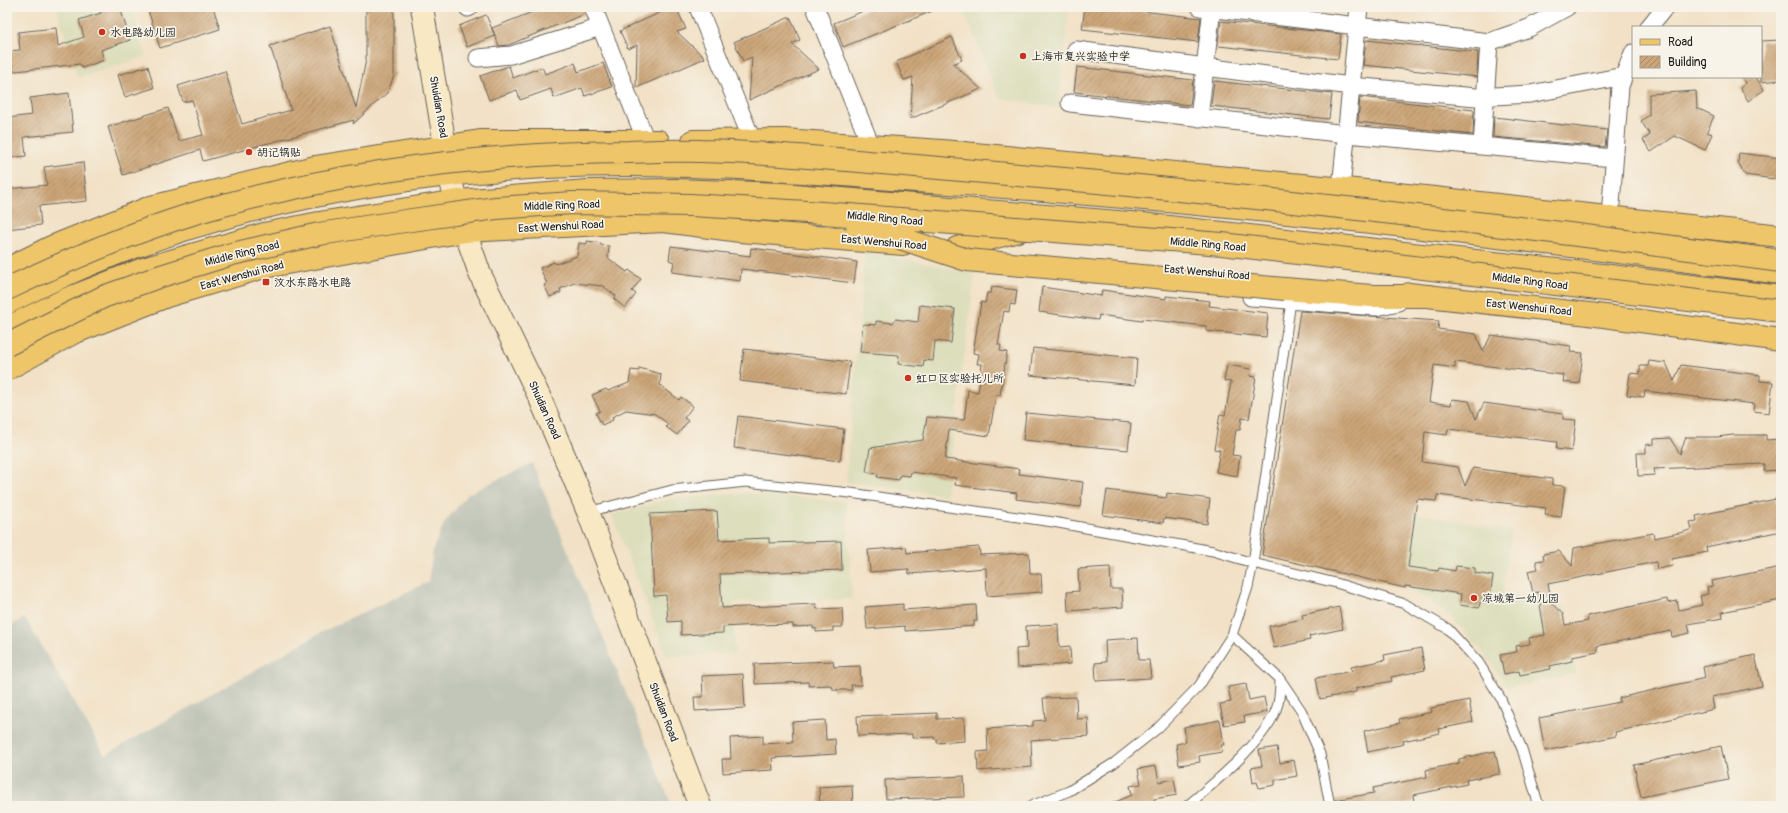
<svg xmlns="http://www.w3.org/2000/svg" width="1788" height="813" font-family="Pangolin,'LXGW WenKai TC',sans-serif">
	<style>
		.built { fill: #dddebc }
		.industrial { fill: #c2c6b9 }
		.building { fill: url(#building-hatch) }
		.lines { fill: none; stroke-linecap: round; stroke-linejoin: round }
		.service-casing { stroke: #676158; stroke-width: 11 }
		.minor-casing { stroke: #676158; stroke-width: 19 }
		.secondary-casing { stroke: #676158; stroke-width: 24 }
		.primary-casing { stroke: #676158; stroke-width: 24 }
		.trunk-casing { stroke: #676158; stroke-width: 24 }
		.service { stroke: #fff; stroke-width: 9 }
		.minor { stroke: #fff; stroke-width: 17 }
		.secondary { stroke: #f8e8c3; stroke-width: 22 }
		.primary { stroke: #eec569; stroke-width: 22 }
		.trunk { stroke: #eec569; stroke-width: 22 }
		.trunk-bridge-casing { stroke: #676158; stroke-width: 24; stroke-linecap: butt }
		.trunk-bridge { stroke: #eec569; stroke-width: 22 }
		.poi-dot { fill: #c8321e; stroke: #f7f3e8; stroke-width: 1.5 }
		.labels { text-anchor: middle; stroke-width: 3.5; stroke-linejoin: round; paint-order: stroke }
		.poi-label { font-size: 11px; fill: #1c1c1c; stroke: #f7f3e8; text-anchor: start }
		.street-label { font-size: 11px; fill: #1c1c1c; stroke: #f7f3e8 }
	</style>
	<defs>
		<pattern id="building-hatch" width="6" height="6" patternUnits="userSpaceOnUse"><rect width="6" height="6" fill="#cca679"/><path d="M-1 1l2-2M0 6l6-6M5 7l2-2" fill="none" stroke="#a58662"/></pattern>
	</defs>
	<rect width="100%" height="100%" fill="#f7f3e8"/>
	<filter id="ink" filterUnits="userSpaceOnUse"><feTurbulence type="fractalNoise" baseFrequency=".025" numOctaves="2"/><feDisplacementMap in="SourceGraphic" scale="8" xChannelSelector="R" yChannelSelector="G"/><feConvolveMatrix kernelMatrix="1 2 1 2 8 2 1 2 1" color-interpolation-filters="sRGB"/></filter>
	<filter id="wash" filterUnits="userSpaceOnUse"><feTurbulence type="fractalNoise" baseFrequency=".012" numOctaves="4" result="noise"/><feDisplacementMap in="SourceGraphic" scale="16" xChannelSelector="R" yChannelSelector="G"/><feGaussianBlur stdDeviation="0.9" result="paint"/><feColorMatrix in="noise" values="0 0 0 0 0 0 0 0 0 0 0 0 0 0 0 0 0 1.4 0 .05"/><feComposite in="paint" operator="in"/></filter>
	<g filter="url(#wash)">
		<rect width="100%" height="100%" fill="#f2e1c6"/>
		<path class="built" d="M56,7H132L146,56L78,78Z
			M963,7H1069L1058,108L999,98Z
			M865,251L975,274L946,495L846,482Z
			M747,493L846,502L852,599L733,602L735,653L667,657L612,515L670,499Z
			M1415,513L1512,531L1502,594L1563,604L1576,673L1508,688L1489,660L1460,626L1431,601L1405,588Z"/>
		<path class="industrial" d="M532,463L672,806H7V628L25,618L105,755L322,632L428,582L434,546L445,522L468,494Z"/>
		<g id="blocks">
			<path class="building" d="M99,7H120L130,40L101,50L104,60L82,68L80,64L7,72V51L20,50L18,32L56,28L58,46L84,37L79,20L101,13Z
				M147,7H213L220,29L160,48Z
				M366,7H394V75L388,92L353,124L354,120L203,161L200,150L123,175L108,127L168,108L179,141L203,135L192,100L183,102L178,86L225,71L242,124L291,110L270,46L330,26L356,108L366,60Z
				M545,7H583L585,14L508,45L499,46L492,28Z
				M672,7H676L686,29L677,32L705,58L636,88L637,45L628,49L620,31Z
				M873,7H940V8L843,47L834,23Z
				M1085,7H1107L1201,18L1198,42L1082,29Z
				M486,15L495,36L467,47L459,26Z
				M790,17L800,40L792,44L819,69L749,100L752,57L743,61L734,42Z
				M1221,21L1341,34L1338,59L1219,46L1218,45Z
				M952,37L962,60L953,64L981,89L910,119L913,77L904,80L896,62Z
				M1366,40L1478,52L1477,77L1363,65Z
				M1781,40V80L1761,82V41Z
				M575,63L578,72L603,63L612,87L585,96L582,88L554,98L551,89L520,100L517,90L489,100L480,76L509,66L513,78L542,67L545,74Z
				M148,66L154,88L125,97L118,75Z
				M1077,67L1193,80L1190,105L1074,92Z
				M1742,77H1756L1764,90L1748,101L1740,88L1746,83Z
				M1214,81L1332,94L1329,119L1211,106Z
				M1696,91L1697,108L1714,116L1707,132L1712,134L1705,150L1675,136L1651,152L1643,140L1650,135L1641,121L1649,115V94Z
				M69,93L73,132L24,137L26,156L7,158V118L32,115L30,98Z
				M1360,97L1474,110L1473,135L1358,122Z
				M1494,117L1607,130L1605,147L1493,137Z
				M1739,153L1781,158V180L1745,175L1738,162Z
				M83,162L87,201L39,206L41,225L7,229V189L47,185L44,167Z
				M587,241L601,243V245L609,246L608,258L627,272L629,270L641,279L632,291L636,294L625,308L614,299L616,296L603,286L574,283L560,289L561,292L550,297L544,285L547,284L540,268L554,262L556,264L577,256L579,243L587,244Z
				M671,246L750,256L751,248L857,262L854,283L741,269L740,281L672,272L674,262L669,260Z
				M992,287L1017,290L1015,305L1010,304L1009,312L1004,311L998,345H1001L1000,351L1007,352L1000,395H996L989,436L949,430L945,459L1020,469L1019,474L1083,482L1080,507L1016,499L1017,493L955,485L956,478L911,472L910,476L900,475L899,480L877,477L878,474L866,472L870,448L923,440L927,417L964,420L968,390L978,392L982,364H977L979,354L973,353L981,302L985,303L987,293H991Z
				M1042,287L1101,296L1102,290L1166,299V296L1210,301L1209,306L1268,313L1266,337L1206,331V326L1142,319V321L1099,315L1098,320L1039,312Z
				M920,305L955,309L951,343L935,341L933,361L924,360L923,367L898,364L899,355L860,352L863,324L876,325V321L893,323L895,319L918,322Z
				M1300,311L1439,321L1438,329L1476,334L1483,352L1491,335L1571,346L1570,352L1583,353L1579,384L1563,382L1564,375L1455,362V368L1434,365L1429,402L1451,405L1452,399L1469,401L1476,419L1484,403L1563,414V419L1576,420L1572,451L1556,449L1557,442L1448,429L1447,435L1425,432L1422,462L1458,467L1465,486L1473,468L1552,479V485L1565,486L1561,517L1545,515L1546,508L1437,495L1436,501L1417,499L1408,567L1438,571L1439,568L1455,571L1456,566L1475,568V573L1493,576L1489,603L1480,602L1479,608L1460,605L1461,594L1405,586V588L1262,555Z
				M1033,348L1137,358L1135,385L1030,375Z
				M744,349L850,362L846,394L740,381Z
				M1649,361L1666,363L1674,381L1681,365L1760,375V381L1773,382L1769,413L1753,411L1754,404L1645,391L1644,397L1627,395L1630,373L1640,374V366H1648Z
				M1227,365L1251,369L1250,376L1256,377L1249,419L1242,418L1240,430H1236L1232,455L1240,456L1237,476L1216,472L1220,450L1214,449L1220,414L1225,415L1231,382L1224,381Z
				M639,368L661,374L660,385L679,400L681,397L693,406L684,418L688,421L677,435L666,427L668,424L655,414L626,410L612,417L613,420L602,425L596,413L600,411L592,395L606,389L608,391L629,383L631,370L639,371Z
				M1026,413L1131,423L1128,450L1023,440Z
				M738,416L844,429L840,461L734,448Z
				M1733,435H1766V440L1779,439L1780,470L1764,471V464L1654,469L1655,475L1638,476L1637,453H1646V445L1654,444V439L1670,438L1680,454L1686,437H1717Z
				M1107,490L1166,498L1167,493L1210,499L1207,524L1164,518L1163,523L1103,515Z
				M1776,499L1777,504L1781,503V531L1706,547L1707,552L1672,559L1673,566L1657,569L1656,562L1548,584L1552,604L1563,614L1565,625L1588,621L1587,616L1667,599L1668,603L1677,601L1679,610L1702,605L1700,596L1708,594L1707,587L1713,586L1712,581L1781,567V600L1722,612L1723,618L1688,624L1690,633L1672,637L1671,631L1597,646L1598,652L1572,657V661L1550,666L1551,669L1520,675L1519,671L1504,674L1500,655L1517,652L1516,646L1530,644L1529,638L1545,635L1538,592L1533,593L1528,571L1538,569L1536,561L1544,560L1543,554L1559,551L1572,566L1574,548L1653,533L1654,538L1684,532L1692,529L1690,522L1697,521L1696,516Z
				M717,511L719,540L769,538V543L841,541L842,570L720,574L722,608L816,604L817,609L842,608L843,627H833V631L816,632V628L813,629V626L793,627V624L757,625L723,627V633L681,635V621L668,622L666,595L654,596L650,514Z
				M906,547L907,553L979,547L980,555L1029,553L1030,574H1041L1042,592L987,596L986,568L909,574L908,569L870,572L868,550Z
				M1110,567L1111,589H1122L1123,607L1068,611L1067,592L1079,591L1078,569Z
				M903,604V610L976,605L977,621H974V626L905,631V626L867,629L865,607Z
				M1339,607L1343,629L1309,636L1310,640L1274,648L1269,626L1303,619L1302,615Z
				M1058,624L1059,647L1070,646L1071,664L1017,668L1016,649L1027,648L1026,626Z
				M1138,638L1139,660H1149L1151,678L1096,681L1095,663L1106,662L1105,640Z
				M1421,648L1425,670L1391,677L1392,681L1356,688V692L1320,699L1316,678L1352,671L1351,667L1385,660L1384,655Z
				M1755,655L1762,686L1712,697L1714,709L1615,732L1616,736L1545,751L1539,718L1620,702L1619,698L1705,678L1703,667Z
				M833,661L834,667L860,666L861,685H851L852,690H833V687H830V685L809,686L808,682L755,684L754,664Z
				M743,674L745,708L695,711L694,697H703L702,676Z
				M1246,684L1249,700L1264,697L1267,712L1244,716L1245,722L1224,725L1220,704L1231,702L1228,687Z
				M1076,697L1077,719L1088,718L1089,736L1031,740L1032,767L978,771L977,752L988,751L987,729L1033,726V721L1045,720L1043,698Z
				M1469,700L1473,722L1439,729L1440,733L1403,741L1404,744L1368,752L1364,731L1400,723L1399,719L1432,712L1431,708Z
				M937,713V719L964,718L965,741L937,743V739H934V737L912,738V734L858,736L857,716Z
				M825,720L826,740L835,739L836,754L772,758L773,770L723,773L722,759H731L730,738L763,736V744L793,742L792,722Z
				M1220,720L1224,745H1221L1222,752L1199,756L1200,762L1179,765L1176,744L1186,742L1184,727Z
				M1721,746L1728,779L1641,797L1634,765Z
				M1277,747L1280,763L1294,760L1297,776L1275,780V785L1259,788L1257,782L1253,783L1251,768L1262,766L1259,750Z
				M1495,751L1500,774L1466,780L1467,784L1413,795L1414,803L1397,806H1336L1335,800L1374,793L1373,788L1427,777L1426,770L1459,763V759Z
				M1156,766L1159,782L1174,779L1177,795L1154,799L1155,804L1143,806H1106L1132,795L1130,786L1141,784L1138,769Z
				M964,776L965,797L886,799L885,780Z
				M852,785L853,806H820L819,787Z"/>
		</g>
	</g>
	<g filter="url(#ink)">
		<use href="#blocks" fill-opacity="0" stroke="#676158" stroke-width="1"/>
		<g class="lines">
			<defs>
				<path id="service" d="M588,512L672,490L746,482L850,493L1053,522L1213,551L1253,563L1336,583L1405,604L1448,629L1479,663L1501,699L1522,749L1539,806
					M1280,679L1301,710L1320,754L1330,806
					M1031,806L1069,791L1114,763L1157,729L1199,686L1232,635L1248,587L1253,563L1291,301
					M1187,806C1214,783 1263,743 1276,710C1280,700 1280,690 1280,679L1232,635"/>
				<path id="minor" d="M593,7L646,141
					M698,7L752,140
					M815,7L871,146
					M1200,7L1489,42L1529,28L1567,7
					M468,8L470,7
					M1649,27L1665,7
					M1076,50L1351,86L1476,97L1530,94L1624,76
					M478,58L511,55L601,27
					M1070,103L1347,134L1614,158
					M1199,118L1212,8
					M1482,146L1489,42
					M1341,188L1359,7
					M1610,217L1620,86L1633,53
					M1251,297L1376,307L1398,302"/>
				<path id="secondary" d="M422,7L451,182L465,231L480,274L539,396L588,512L700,806"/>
				<path id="primary" d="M693,141L784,140L942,151L1398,194L1781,236
					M957,248L1025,229
					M7,269L49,248L151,207L315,167L480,141H658
					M1409,294L1589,314L1781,340
					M7,303C174,216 359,177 547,167C661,161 776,169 890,179C944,183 998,186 1053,191C1296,211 1539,241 1781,273
					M7,328L67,299L143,269L264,234L319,223L457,201L587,191L675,190L782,194L1142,224L1602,275L1781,297
					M7,369L73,333L167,296L264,267L465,231L664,221L740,231L903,244"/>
				<path id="trunk" d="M1285,289L1372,296H1428"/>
			</defs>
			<use href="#service" class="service-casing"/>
			<use href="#minor" class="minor-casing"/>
			<use href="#secondary" class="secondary-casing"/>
			<use href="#primary" class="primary-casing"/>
			<use href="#trunk" class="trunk-casing"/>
			<use href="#service" class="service"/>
			<use href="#minor" class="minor"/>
			<use href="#secondary" class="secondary"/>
			<use href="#primary" class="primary"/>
			<use href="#trunk" class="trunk"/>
			<defs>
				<path id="trunk-bridge" d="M857,224L967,260L1285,289
					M7,289C72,258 139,229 209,209C345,171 487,153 629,152C653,151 677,150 701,151C761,152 822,158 882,163C954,169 1026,175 1098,182C1326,204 1554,231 1781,261
					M7,345L103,297L161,276L232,254L319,234L405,221L496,208L573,203L691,205L823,213L1222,244L1781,311"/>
			</defs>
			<use href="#trunk-bridge" class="trunk-bridge-casing"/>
			<use href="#trunk-bridge" class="trunk-bridge"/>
		</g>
	</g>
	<g class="poi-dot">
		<circle cx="102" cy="32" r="4"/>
		<circle cx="1023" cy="56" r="4"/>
		<circle cx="249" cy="152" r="4"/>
		<rect x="262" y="278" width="8" height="8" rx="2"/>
		<circle cx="908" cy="378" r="4"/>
		<circle cx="1474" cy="598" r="4"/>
	</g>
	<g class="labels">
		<g class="poi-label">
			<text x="110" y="36">水电路幼儿园</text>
			<text x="1031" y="60">上海市复兴实验中学</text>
			<text x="257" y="156">胡记锅贴</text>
			<text x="274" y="286">汶水东路水电路</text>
			<text x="916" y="382">虹口区实验托儿所</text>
			<text x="1482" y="602">凉城第一幼儿园</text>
		</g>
		<g class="street-label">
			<text transform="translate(439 107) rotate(80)" y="4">Shuidian Road</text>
			<text transform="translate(562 205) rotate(-2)" y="4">Middle Ring Road</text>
			<text transform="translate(885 218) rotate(5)" y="4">Middle Ring Road</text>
			<text transform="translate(561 226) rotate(-3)" y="4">East Wenshui Road</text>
			<text transform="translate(884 242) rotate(5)" y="4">East Wenshui Road</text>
			<text transform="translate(1208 244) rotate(5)" y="4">Middle Ring Road</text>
			<text transform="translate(242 253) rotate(-14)" y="4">Middle Ring Road</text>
			<text transform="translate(1207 272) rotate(5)" y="4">East Wenshui Road</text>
			<text transform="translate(242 275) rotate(-15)" y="4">East Wenshui Road</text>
			<text transform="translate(1530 281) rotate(7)" y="4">Middle Ring Road</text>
			<text transform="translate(1529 307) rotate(6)" y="4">East Wenshui Road</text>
			<text transform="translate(545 410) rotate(66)" y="4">Shuidian Road</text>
			<text transform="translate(664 712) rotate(69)" y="4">Shuidian Road</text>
		</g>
	</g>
	<rect width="1788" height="813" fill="none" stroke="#f7f3e8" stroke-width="24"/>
	<rect x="1632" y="26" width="130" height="52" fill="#f7f3e8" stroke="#9f9d96"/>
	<rect x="1640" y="39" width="20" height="6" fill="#eec569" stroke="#9f9d96"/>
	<text x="1668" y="46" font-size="12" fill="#1c1c1c">Road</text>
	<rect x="1640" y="56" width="20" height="12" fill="url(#building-hatch)" stroke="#9f9d96"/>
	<text x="1668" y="66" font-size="12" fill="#1c1c1c">Building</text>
</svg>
